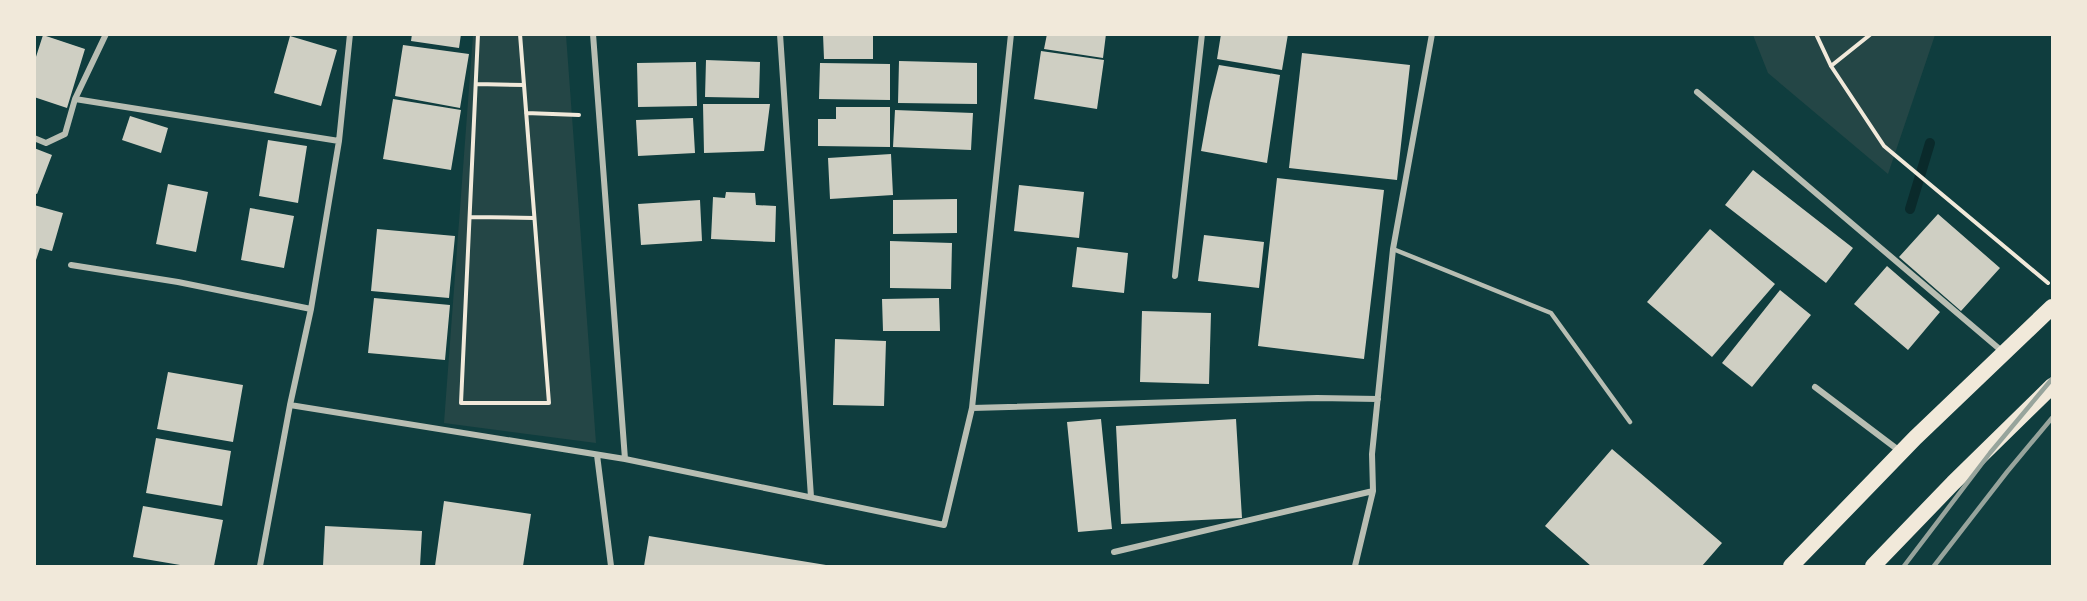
<svg xmlns="http://www.w3.org/2000/svg" width="2087" height="601" font-family="'Noto Serif',serif">
	<style>
		.green { fill: #244646 }
		.lines { fill: none; stroke-linecap: round; stroke-linejoin: round }
		.stream { stroke: #0a2a2b; stroke-width: 10 }
		.building { fill: #cfcfc3 }
		.path { stroke: #f1e9da; stroke-width: 4 }
		.service { stroke: #b8beb3; stroke-width: 4.5 }
		.minor { stroke: #b8beb3; stroke-width: 6 }
		.trunk { stroke: #f1e9da; stroke-width: 16 }
		.rail { stroke: #97a49c; stroke-width: 4.5 }
	</style>
	<rect width="100%" height="100%" fill="#0f3d3e"/>
	<path class="green" d="M473,35H566L596,443L444,423Z
		M1753,35H1935L1888,174L1768,73Z"/>
	<g class="lines">
		<path class="stream" d="M1910,209L1930,143"/>
	</g>
	<path class="building" d="M412,34H461L459,48L411,41Z
		M823,34H873V59H824Z
		M1047,34H1106L1103,58L1044,49Z
		M1221,34H1288L1282,70L1217,59Z
		M43,35L85,49L67,108L34,97V63Z
		M290,36L337,50L321,106L274,93Z
		M403,45L469,54L460,108L395,96Z
		M1041,51L1104,60L1097,109L1034,99Z
		M1302,53L1410,65L1397,180L1289,168Z
		M706,60L760,62L759,98L705,97Z
		M899,61L977,63V104L898,103Z
		M696,62L697,106L638,107L637,63Z
		M820,63L890,64V100L819,99Z
		M1219,65L1280,75L1267,163L1201,151L1210,101Z
		M393,99L461,110L451,170L383,159Z
		M703,104H770L764,151L704,153Z
		M836,107H890V147L818,146V119H836Z
		M895,110L973,113L971,150L893,147Z
		M130,116L168,128L161,153L122,140Z
		M693,118L695,153L638,156L636,120Z
		M268,140L307,146L298,203L259,196Z
		M34,148L52,155L37,194L34,193Z
		M891,154L893,195L830,199L828,158Z
		M1753,170L1853,248L1826,283L1725,205Z
		M1277,178L1384,190L1364,359L1258,346Z
		M168,184L208,192L196,252L156,244Z
		M1019,185L1084,192L1079,238L1014,231Z
		M726,192L755,193L756,205L776,206L775,242L711,239L713,197L725,198Z
		M957,199V233L893,234V200Z
		M700,200L702,241L641,245L638,204Z
		M34,205L63,213L52,251L40,248L35,263Z
		M250,208L294,216L284,268L241,260Z
		M1938,214L2000,268L1961,311L1899,257Z
		M377,229L455,236L449,298L371,291Z
		M1710,229L1775,284L1712,357L1647,302Z
		M1204,235L1264,242L1259,288L1198,281Z
		M890,241L952,243L951,289L890,288Z
		M1077,247L1128,253L1124,293L1072,287Z
		M1887,266L1940,312L1908,350L1854,304Z
		M1780,290L1811,315L1752,387L1722,363Z
		M374,298L450,305L445,360L368,353Z
		M939,298L940,331H883L882,299Z
		M1142,311L1211,313L1209,384L1140,382Z
		M835,339L886,341L884,406L833,405Z
		M168,372L243,385L233,442L157,429Z
		M1101,419L1112,529L1078,532L1067,422Z
		M1236,419L1242,518L1121,524L1116,426Z
		M156,438L231,451L222,506L146,493Z
		M1612,449L1722,543L1702,566H1591L1545,526Z
		M444,501L531,514L523,566H435Z
		M143,506L223,520L214,566H186L133,557Z
		M325,526L422,531L420,566H323Z
		M649,536L826,565V566H644Z"/>
	<g class="lines">
		<path class="path" d="M478,34L461,403H549L520,34
			M1816,34L1831,66L1884,146L2048,283
			M1831,66L1871,34
			M476,84L524,85
			M526,113L579,115
			M471,217L534,218"/>
		<path class="service" d="M1393,249L1551,313L1630,422"/>
		<path class="minor" d="M593,34L625,459
			M780,34L811,497
			M1697,92L2003,352
			M75,99L339,141
			M34,138L46,143L65,134L75,99L106,34
			M71,265L178,282L311,309
			M1175,276L1202,34
			M1815,387L1901,452
			M290,405L625,459L944,525L972,408L1317,398L1378,399
			M972,408L1011,34
			M597,455L611,566
			M1114,552L1373,491
			M260,566L290,405L311,309L339,141L350,34
			M1355,566L1373,491L1372,454L1393,249L1432,34"/>
		<path class="trunk" d="M1791,566L1915,438L2052,307
			M1873,566L1953,483L2052,386"/>
		<path class="rail" d="M1904,566L1990,453L2052,379
			M1934,566L2007,472L2052,418"/>
	</g>
	<rect width="2087" height="601" fill="none" stroke="#f1e9da" stroke-width="72"/>
</svg>
